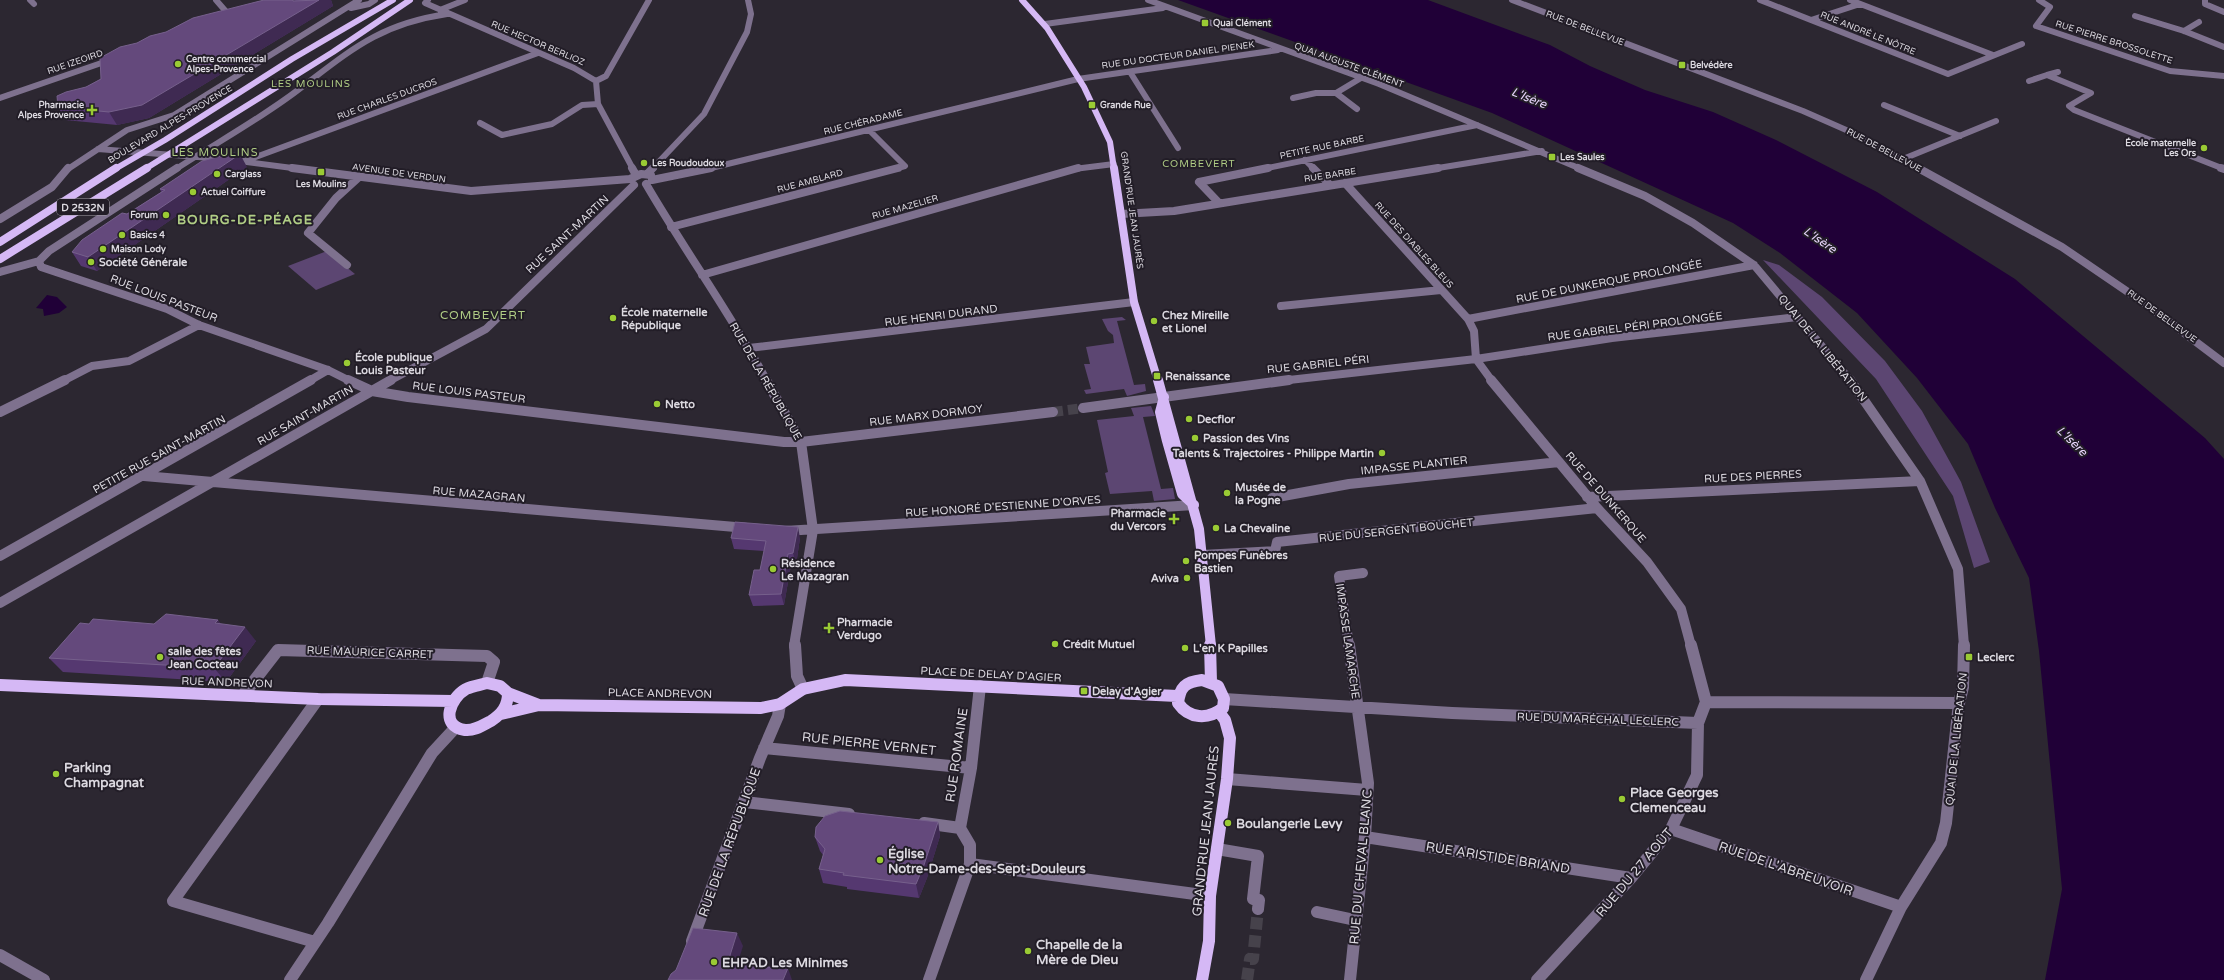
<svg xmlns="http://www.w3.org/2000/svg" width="2224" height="980" font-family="'Varela Round',sans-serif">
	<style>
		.green { fill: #5c4672 }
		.water { fill: #200037 }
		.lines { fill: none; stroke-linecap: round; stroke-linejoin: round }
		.minor-tunnel-far1 { stroke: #46424b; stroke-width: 10; stroke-dasharray: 10 5; stroke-linecap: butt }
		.minor-tunnel { stroke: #46424b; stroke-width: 12; stroke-dasharray: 12 6; stroke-linecap: butt }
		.minor-far3 { stroke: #7e718e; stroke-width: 6 }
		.minor-far2 { stroke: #7e718e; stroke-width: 8 }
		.minor-far1 { stroke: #7e718e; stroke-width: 10 }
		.minor { stroke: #7e718e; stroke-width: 12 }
		.major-far3 { stroke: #d5b8f5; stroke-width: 6 }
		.major-far2 { stroke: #d5b8f5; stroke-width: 8 }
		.major-far1 { stroke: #d5b8f5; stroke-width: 10 }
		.major { stroke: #d5b8f5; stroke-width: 12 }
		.wall { fill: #553870 }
		.shaded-wall { fill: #3f2a52 }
		.building { fill: #64497c; stroke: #76608c }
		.poi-dot { fill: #9acb34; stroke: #221d27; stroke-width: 1.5 }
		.labels { text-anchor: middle; stroke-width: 4; stroke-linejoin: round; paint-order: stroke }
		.far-poi-label { font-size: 9px; font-weight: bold; fill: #dcd9e0; stroke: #221d27; text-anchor: start }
		.far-street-label { font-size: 9px; fill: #dcd9e0; stroke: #221d27 }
		.far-neighbourhood-label { font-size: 10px; letter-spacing: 1px; fill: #b0cd85; stroke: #221d27 }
		.shield { fill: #221d27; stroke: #a4a1a8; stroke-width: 1 }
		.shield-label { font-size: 10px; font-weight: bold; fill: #dcd9e0 }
		.far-quarter-label { font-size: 11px; letter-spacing: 1px; fill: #b0cd85; stroke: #221d27 }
		.street-label { font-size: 11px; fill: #dcd9e0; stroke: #221d27 }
		.poi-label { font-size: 11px; font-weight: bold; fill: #dcd9e0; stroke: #221d27; text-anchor: start }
		.water-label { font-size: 12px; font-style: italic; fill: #e7d5fb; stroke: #221d27 }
		.neighbourhood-label { font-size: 12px; letter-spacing: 1px; fill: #b0cd85; stroke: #221d27 }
		.far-district-label { font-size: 13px; font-weight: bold; letter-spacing: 1px; fill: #b0cd85; stroke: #221d27 }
		.near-street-label { font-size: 13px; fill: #dcd9e0; stroke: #221d27 }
		.near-poi-label { font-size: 13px; font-weight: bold; fill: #dcd9e0; stroke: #221d27; text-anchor: start }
	</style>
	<rect width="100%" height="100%" fill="#2c2731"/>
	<path class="green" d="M327,251L355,274L316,290L288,266Z
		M1763,260L1779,265L1822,297L1885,361L1922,411L1961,482L1990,562L1974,568L1953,496L1876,379Z
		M1122,317L1126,320L1117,321L1134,385L1145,384L1146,391L1127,396L1124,389L1086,394L1084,390L1091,389L1084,364H1090L1086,347L1114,343L1113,335L1108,331L1102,319Z
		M1151,406L1155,416L1143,417L1161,489L1173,488L1175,499L1154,501L1152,491L1110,494L1105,473L1108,472L1097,420L1134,416L1131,408Z"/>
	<path class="water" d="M1178,0H1428L1550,45L1590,66L1645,90L1713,112L1776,140L1877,192L2015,279L2205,438L2224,459V980H2045L2062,889L2039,651L2029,578L1995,508L1968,444L1917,378L1857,313L1780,253L1733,223L1492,113Z
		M47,295L57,297L67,307L59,313L44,316L43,309L36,308Z"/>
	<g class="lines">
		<path class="minor-tunnel-far1" d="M1053,412L1083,408"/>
		<path class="minor-tunnel" d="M1247,980L1250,959H1253L1258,909"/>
		<path class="minor-far3" d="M30,0L34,4
			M216,0L229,15
			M428,0L425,3L574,68L596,81L598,104L633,169
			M1148,0L1379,84L1581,169
			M1512,0L1803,111L1853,133L1920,169
			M1760,0L1948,74L2022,44
			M1850,0L1993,55
			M2039,0L2050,7L2036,26L2170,71L2224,76
			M2205,0V4L2224,12
			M351,8L369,4L375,0
			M440,10L465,0
			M2135,16L2184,31L2224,47
			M1811,20L1860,4
			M1045,24L1163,8
			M2184,31L2199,22
			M1130,72L1178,148
			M2058,72L2047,75L2091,93L2069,106L2074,110L2224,169
			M596,81L606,76L649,0
			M2029,81L2047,75
			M0,98L113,59
			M1293,98L1316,93H1336
			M1884,105L1960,136
			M1357,109L1336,93L1361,78
			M480,123L502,135L552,124L582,105L598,104
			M869,130L905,166L894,169
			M98,149L223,159L300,169
			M1903,159L1996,121
			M1305,160L1314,169
			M242,162L538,53
			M68,169L127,130L174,115L359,0
			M176,169C216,143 260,119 298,90C351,50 379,24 447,14
			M652,169L704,114L747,32L751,14L748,0
			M707,169L1078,79L1278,50
			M1074,169L1114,164
			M1263,169L1477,125
			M1432,169L1542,151"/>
		<path class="minor-far2" d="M292,168L471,191L630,179L641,174L651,175L652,180
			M632,168L636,175
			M1313,168L1330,185
			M1578,168L1645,196L1693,223L1754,265L1851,381
			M1918,168L2062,247L2147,305L2224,363
			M2221,168L2224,169
			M647,174L653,168
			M652,180L711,168
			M1345,183L1468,319L1474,331L1476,359L1492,381
			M646,184C685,251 730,313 767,381
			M1219,203L1199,182L1268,168
			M1121,214L1174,211L1438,168
			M0,219L52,187L68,168
			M671,227L898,168
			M39,261L41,267L167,309L199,325L328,370L350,381
			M347,265L308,233L336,198L359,177
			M0,272L39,261L49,251L177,168
			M702,275L1078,168
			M1281,306L1441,290
			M1468,319L1754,265
			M749,348L1134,302
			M63,381L92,366L129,361L199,325
			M309,381L328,370
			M389,381L486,329L634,185
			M1280,381L1476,359L1612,338L1797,317"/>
		<path class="minor-far1" d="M348,380L372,391L408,397L784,442H801L1053,412
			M766,380L801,442L813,530L794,646
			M1491,380L1597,508L1647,562L1681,609L1691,646
			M1850,380L1920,481L1958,569L1964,646
			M1083,408L1289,380
			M0,412L65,380
			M144,476L747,528
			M1587,497L1920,481
			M1272,498L1349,484L1559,462
			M785,531L1194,505
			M1202,555L1275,551L1277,542L1597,508
			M0,556L311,380
			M0,603L391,380
			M1349,646L1339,576L1363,573"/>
		<path class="minor" d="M795,645L797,676L803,689
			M1349,645L1368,783L1365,837L1350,980
			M1691,645L1706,702
			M243,695L278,650L487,656L494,662L487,683
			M1224,699L1452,713L1698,723
			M764,748L971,768
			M1227,779L1367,790
			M745,802L849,814
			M924,823L960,828
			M960,828L971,768L980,686
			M1671,829L1901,907
			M1365,837L1631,878
			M1217,849L1258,856L1253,899L1259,900L1258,909
			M970,864L1210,896
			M1317,912L1355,920
			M692,941L760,758L778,716L780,704
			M315,942L173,901L318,699
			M0,955L44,980
			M290,980L328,923L432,753L456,727
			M929,980L970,864V845L960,828
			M1537,980L1631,878L1671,829L1697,775L1698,723L1706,702L1959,703
			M1866,980L1901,907L1941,843L1946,823L1959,703L1963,687L1964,645"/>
		<path class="major-far3" d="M1022,0L1047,28L1084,87L1110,142L1114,169
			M115,169L165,140L292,59L393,0
			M145,169L333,52L410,0"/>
		<path class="major-far2" d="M1114,168L1134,302L1158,381
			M0,242L116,168
			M0,259L147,168"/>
		<path class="major-far1" d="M1158,380L1199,529L1211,646
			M1164,397L1160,412L1167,441L1182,494L1194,505"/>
		<path class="major" d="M1210,645L1211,682
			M1202,680L1218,686L1224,699L1223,708C1208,720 1189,719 1178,703C1180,687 1185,682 1202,680Z
			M487,683L500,686L508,693C508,706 502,714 491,721C483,725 475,731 465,730C439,726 450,698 466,689C472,686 480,685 487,683Z
			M0,685L318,699L453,701
			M508,693L539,705L761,708L780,704L803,689L845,680L1177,696
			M501,714L539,705
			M1202,980L1209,941L1210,896L1227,779L1230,738L1225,720L1219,712"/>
	</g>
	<path class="wall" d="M296,0H331L333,6L149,118L117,125L65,120L58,107L86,87L101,79L137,43L166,32Z
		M247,167L97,271L81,266L72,252L127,214L161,192L160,189Z
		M731,538H800L796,565H791L784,605L753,606L749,595L760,570L764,551L734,549Z
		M218,620L220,624L256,641L226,682L63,672L49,658L89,624H154Z
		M938,822L940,836L927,878L919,898L847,889V887L823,883L819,869L823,855L820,851L815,837Z"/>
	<path class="shaded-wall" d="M319,0H331L333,6L149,118L117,125L109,112Z
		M240,154L247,167L97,271L88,257Z
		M798,527L800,538L796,565L793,553Z
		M788,554L791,565L784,605L781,594Z
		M218,620L229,635L215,623Z
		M245,627L256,641L226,682L214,668Z
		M938,822L940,836L927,878L919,898L916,884Z
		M737,933L743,946L733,978L727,965Z
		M788,968L792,980H783Z"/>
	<path class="building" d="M264,0H293V1L319,0L142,105L109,112L58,107L57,96L66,92L86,87L101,79L100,58L120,47L137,43L150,36L166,32L193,18Z
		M232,153L240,154L88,257L72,252L82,240L122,213L127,214L165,190L160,189L202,161Z
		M735,522L798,527L793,553L788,554L781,594L749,595L754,570H760L766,541L731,538Z
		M166,614L218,620L215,623L245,627L214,668L49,658L80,623L89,624L93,619L154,624Z
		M840,811L938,822L924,865L916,884L843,875L844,873L819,869L825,849L815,837L816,827L825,816Z
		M693,928L737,933L727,965L788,968L783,980H668L671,974L676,970Z"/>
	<g class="poi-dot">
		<rect x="1201" y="19" width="8" height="8" rx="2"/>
		<circle cx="178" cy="64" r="4"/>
		<rect x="1678" y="61" width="8" height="8" rx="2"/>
		<rect x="1088" y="101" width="8" height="8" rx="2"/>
		<path d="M90 104h4v4h4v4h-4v4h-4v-4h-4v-4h4z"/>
		<circle cx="2204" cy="148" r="4"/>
		<rect x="1548" y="153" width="8" height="8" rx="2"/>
		<circle cx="644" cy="163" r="4"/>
		<rect x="317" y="168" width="8" height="8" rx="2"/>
		<circle cx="217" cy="174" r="4"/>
		<circle cx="193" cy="192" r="4"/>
		<circle cx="166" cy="215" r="4"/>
		<circle cx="122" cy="235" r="4"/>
		<circle cx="103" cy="249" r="4"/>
		<circle cx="91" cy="262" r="4"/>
		<circle cx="613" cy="318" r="4"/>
		<circle cx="1154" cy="321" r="4"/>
		<circle cx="347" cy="363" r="4"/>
		<rect x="1153" y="372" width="8" height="8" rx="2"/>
		<circle cx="657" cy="404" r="4"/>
		<circle cx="1189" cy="419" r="4"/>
		<circle cx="1195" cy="438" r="4"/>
		<circle cx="1382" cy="453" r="4"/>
		<circle cx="1227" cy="493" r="4"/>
		<path d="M1172 513h4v4h4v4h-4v4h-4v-4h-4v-4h4z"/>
		<circle cx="1216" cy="528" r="4"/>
		<circle cx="1186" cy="561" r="4"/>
		<circle cx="773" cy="569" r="4"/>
		<circle cx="1187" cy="578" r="4"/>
		<path d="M827 622h4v4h4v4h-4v4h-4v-4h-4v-4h4z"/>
		<circle cx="1055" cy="644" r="4"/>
		<circle cx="1185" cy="648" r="4"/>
		<circle cx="160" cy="657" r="4"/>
		<rect x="1965" y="653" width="8" height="8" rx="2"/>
		<rect x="1080" y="687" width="8" height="8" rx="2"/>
		<circle cx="56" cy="774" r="4"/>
		<circle cx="1622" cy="799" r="4"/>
		<circle cx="1228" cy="823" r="4"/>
		<circle cx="880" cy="860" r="4"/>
		<circle cx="1028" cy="951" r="4"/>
		<circle cx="714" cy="962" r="4"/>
	</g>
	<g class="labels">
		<g class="far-poi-label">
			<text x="1213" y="26">Quai Clément</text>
			<text x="186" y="62">Centre commercial<tspan x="186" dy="10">Alpes-Provence</tspan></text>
			<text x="1690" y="68">Belvédère</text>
			<text x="84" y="108" text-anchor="end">Pharmacie<tspan x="84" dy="10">Alpes Provence</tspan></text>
			<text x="1100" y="108">Grande Rue</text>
			<text x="2196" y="146" text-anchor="end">École maternelle<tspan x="2196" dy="10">Les Ors</tspan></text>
			<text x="1560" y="160">Les Saules</text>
			<text x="652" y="166">Les Roudoudoux</text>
			<text x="225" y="177">Carglass</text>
			<text x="321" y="187" text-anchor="middle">Les Moulins</text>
			<text x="201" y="195">Actuel Coiffure</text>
			<text x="158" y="218" text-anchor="end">Forum</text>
			<text x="130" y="238">Basics 4</text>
			<text x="111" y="252">Maison Lody</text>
		</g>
		<g class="far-street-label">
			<text transform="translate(1585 28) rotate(21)" y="3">RUE DE BELLEVUE</text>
			<text transform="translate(1868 33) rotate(22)" y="3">RUE ANDRÉ LE NÔTRE</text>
			<text transform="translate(2114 42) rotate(18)" y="3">RUE PIERRE BROSSOLETTE</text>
			<text transform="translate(538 43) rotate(23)" y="3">RUE HECTOR BERLIOZ</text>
			<text transform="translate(1178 55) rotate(-8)" y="3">RUE DU DOCTEUR DANIEL PIENEK</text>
			<text transform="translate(75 62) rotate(-19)" y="3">RUE IZEOIRD</text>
			<text transform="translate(1349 65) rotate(20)" y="3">QUAI AUGUSTE CLÉMENT</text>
			<text transform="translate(387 99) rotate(-20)" y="3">RUE CHARLES DUCROS</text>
			<text transform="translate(863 122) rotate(-14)" y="3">RUE CHÉRADAME</text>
			<text transform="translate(170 124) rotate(-31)" y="3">BOULEVARD ALPES-PROVENCE</text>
			<text transform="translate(1322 147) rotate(-12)" y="3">PETITE RUE BARBE</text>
			<text transform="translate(1884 150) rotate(28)" y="3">RUE DE BELLEVUE</text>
			<text transform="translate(399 173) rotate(8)" y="3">AVENUE DE VERDUN</text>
			<text transform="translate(1330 175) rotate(-9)" y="3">RUE BARBE</text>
			<text transform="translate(810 181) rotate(-15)" y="3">RUE AMBLARD</text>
			<text transform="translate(905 207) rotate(-16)" y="3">RUE MAZELIER</text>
			<text transform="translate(1132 210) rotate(82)" y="3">GRAND'RUE JEAN JAURÈS</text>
			<text transform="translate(1414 245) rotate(48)" y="3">RUE DES DIABLES BLEUS</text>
			<text transform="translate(2162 316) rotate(36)" y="3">RUE DE BELLEVUE</text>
		</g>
		<g class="far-neighbourhood-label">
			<text x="311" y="87">LES MOULINS</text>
			<text x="1199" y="167">COMBEVERT</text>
		</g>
		<rect class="shield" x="57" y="199" width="52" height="16" rx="3"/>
		<g class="shield-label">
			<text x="83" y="211">D 2532N</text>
		</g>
		<g class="far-quarter-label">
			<text x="215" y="156">LES MOULINS</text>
		</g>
		<g class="street-label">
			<text transform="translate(567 234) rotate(-43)" y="4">RUE SAINT-MARTIN</text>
			<text transform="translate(1609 281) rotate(-11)" y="4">RUE DE DUNKERQUE PROLONGÉE</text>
			<text transform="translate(164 298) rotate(21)" y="4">RUE LOUIS PASTEUR</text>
			<text transform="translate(941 315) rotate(-7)" y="4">RUE HENRI DURAND</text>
			<text transform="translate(1635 326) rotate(-7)" y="4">RUE GABRIEL PÉRI PROLONGÉE</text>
			<text transform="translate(1823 348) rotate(51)" y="4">QUAI DE LA LIBÉRATION</text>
			<text transform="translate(1318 364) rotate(-6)" y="4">RUE GABRIEL PÉRI</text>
			<text transform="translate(766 381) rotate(60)" y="4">RUE DE LA RÉPUBLIQUE</text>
			<text transform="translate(469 392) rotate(7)" y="4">RUE LOUIS PASTEUR</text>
			<text transform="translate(305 415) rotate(-30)" y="4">RUE SAINT-MARTIN</text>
			<text transform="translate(926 415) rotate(-7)" y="4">RUE MARX DORMOY</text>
			<text transform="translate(159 454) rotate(-29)" y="4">PETITE RUE SAINT-MARTIN</text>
			<text transform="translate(1414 465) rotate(-6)" y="4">IMPASSE PLANTIER</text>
			<text transform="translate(1753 476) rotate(-3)" y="4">RUE DES PIERRES</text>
			<text transform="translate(479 494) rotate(5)" y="4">RUE MAZAGRAN</text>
			<text transform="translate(1606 497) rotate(49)" y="4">RUE DE DUNKERQUE</text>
			<text transform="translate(1003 506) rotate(-4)" y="4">RUE HONORÉ D'ESTIENNE D'ORVES</text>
			<text transform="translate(1396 530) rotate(-6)" y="4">RUE DU SERGENT BOUCHET</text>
			<text transform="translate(1348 641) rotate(82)" y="4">IMPASSE LAMARCHE</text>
			<text transform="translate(370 652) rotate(2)" y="4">RUE MAURICE CARRET</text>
			<text transform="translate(991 674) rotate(3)" y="4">PLACE DE DELAY D'AGIER</text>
			<text transform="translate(227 682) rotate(2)" y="4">RUE ANDREVON</text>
			<text transform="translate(660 693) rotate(1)" y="4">PLACE ANDREVON</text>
			<text transform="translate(1598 719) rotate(2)" y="4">RUE DU MARÉCHAL LECLERC</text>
			<text transform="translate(1956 739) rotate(-84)" y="4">QUAI DE LA LIBÉRATION</text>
		</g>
		<g class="poi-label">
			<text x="99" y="266">Société Générale</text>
			<text x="621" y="316">École maternelle<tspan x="621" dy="13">République</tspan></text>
			<text x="1162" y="319">Chez Mireille<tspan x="1162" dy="13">et Lionel</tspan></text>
			<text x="355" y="361">École publique<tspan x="355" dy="13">Louis Pasteur</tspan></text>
			<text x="1165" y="380">Renaissance</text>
			<text x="665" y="408">Netto</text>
			<text x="1197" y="423">Decflor</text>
			<text x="1203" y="442">Passion des Vins</text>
			<text x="1374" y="457" text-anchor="end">Talents &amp; Trajectoires - Philippe Martin</text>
			<text x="1235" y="491">Musée de<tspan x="1235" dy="13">la Pogne</tspan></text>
			<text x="1166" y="517" text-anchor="end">Pharmacie<tspan x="1166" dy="13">du Vercors</tspan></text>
			<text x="1224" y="532">La Chevaline</text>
			<text x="1194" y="559">Pompes Funèbres<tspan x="1194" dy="13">Bastien</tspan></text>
			<text x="781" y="567">Résidence<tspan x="781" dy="13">Le Mazagran</tspan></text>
			<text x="1179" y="582" text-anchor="end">Aviva</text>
			<text x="837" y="626">Pharmacie<tspan x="837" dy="13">Verdugo</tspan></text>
			<text x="1063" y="648">Crédit Mutuel</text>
			<text x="1193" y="652">L'en K Papilles</text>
			<text x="168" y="655">salle des fêtes<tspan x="168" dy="13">Jean Cocteau</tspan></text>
			<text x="1977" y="661">Leclerc</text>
			<text x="1092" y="695">Delay d'Agier</text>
		</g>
		<g class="water-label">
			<text transform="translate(1529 98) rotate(22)" y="4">L'Isère</text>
			<text transform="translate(1820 240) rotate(34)" y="4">L'Isère</text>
			<text transform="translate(2072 441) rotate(44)" y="4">L'Isère</text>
		</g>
		<g class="neighbourhood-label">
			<text x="483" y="319">COMBEVERT</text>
		</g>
		<g class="far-district-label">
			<text x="245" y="224">BOURG-DE-PÉAGE</text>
		</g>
		<g class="near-street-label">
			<text transform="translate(869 743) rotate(6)" y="5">RUE PIERRE VERNET</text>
			<text transform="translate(956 755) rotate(-82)" y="5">RUE ROMAINE</text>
			<text transform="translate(1205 831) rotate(-84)" y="5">GRAND'RUE JEAN JAURÈS</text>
			<text transform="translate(729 842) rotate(-70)" y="5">RUE DE LA RÉPUBLIQUE</text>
			<text transform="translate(1498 857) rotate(9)" y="5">RUE ARISTIDE BRIAND</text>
			<text transform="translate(1360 867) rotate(-85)" y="5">RUE DU CHEVAL BLANC</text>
			<text transform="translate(1786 868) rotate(19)" y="5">RUE DE L'ABREUVOIR</text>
			<text transform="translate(1634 872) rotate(-50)" y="5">RUE DU 27 AOÛT</text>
		</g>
		<g class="near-poi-label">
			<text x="64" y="772">Parking<tspan x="64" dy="15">Champagnat</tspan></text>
			<text x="1630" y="797">Place Georges<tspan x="1630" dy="15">Clemenceau</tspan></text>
			<text x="1236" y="828">Boulangerie Levy</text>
			<text x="888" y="858">Église<tspan x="888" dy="15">Notre-Dame-des-Sept-Douleurs</tspan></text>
			<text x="1036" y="949">Chapelle de la<tspan x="1036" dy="15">Mère de Dieu</tspan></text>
			<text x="722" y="967">EHPAD Les Minimes</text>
		</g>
	</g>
</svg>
